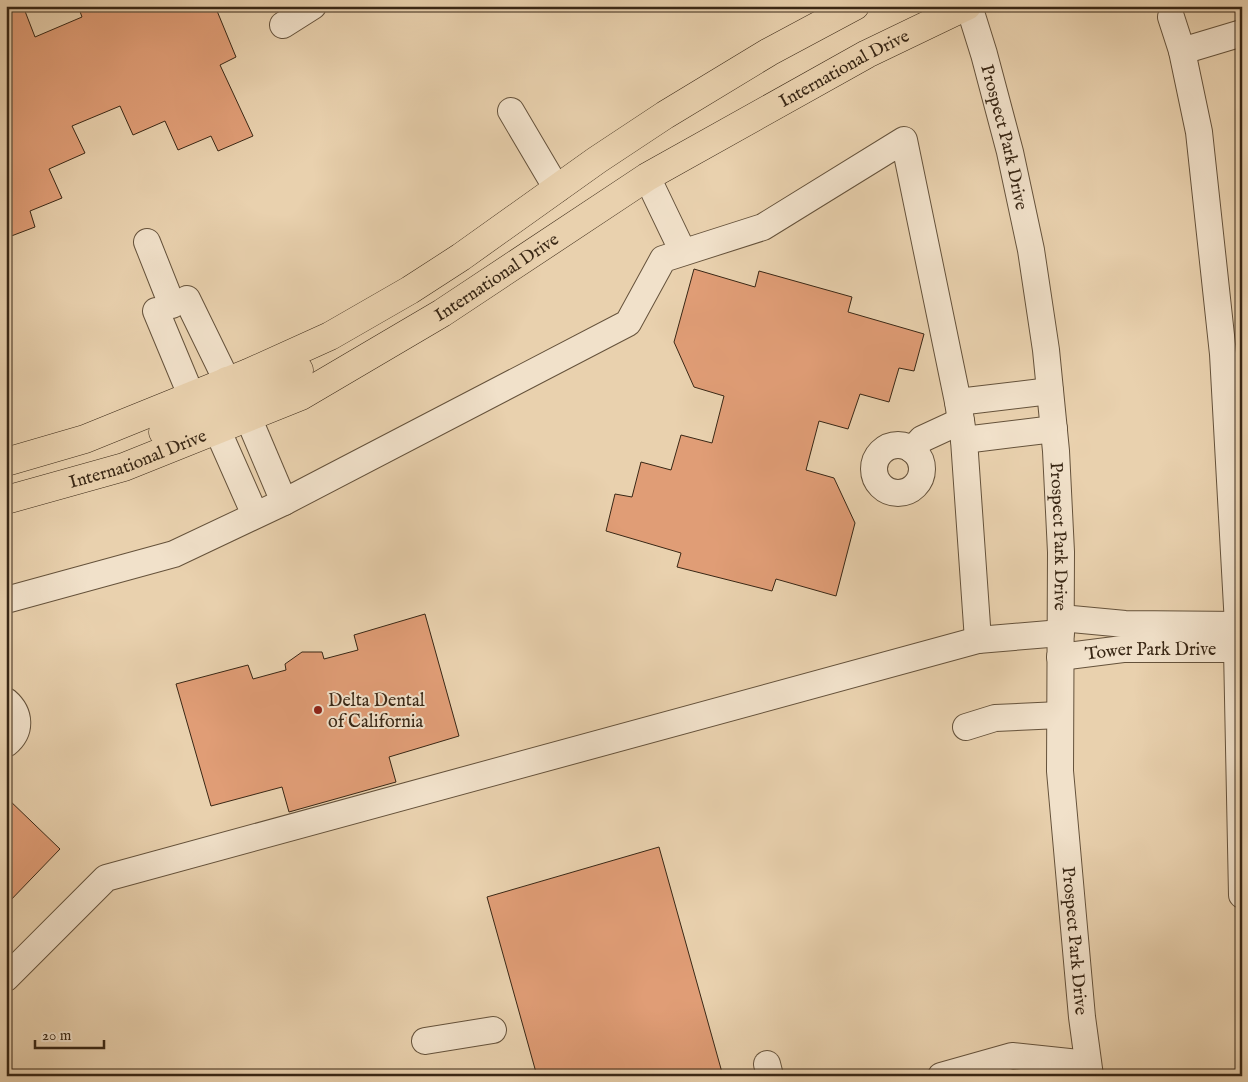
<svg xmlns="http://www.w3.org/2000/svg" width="1248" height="1082" font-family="'IM FELL English',serif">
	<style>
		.building { fill: #e09d76; stroke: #392715 }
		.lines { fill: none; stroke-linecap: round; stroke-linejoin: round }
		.minor-casing { stroke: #65523b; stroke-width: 28 }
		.major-casing { stroke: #392715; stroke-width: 29 }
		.minor { stroke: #f1e1ca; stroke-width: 26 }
		.major { stroke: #e9d1ae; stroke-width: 28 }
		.poi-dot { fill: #8f2418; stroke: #f1e1ca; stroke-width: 2 }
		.labels { text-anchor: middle; stroke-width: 4; stroke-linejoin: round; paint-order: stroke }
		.street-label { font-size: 18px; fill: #392715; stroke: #f1e1ca }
		.poi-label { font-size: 18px; fill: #392715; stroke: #f1e1ca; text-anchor: start }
	</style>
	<rect width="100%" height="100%" fill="#e9d1ae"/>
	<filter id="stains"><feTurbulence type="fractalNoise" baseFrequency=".004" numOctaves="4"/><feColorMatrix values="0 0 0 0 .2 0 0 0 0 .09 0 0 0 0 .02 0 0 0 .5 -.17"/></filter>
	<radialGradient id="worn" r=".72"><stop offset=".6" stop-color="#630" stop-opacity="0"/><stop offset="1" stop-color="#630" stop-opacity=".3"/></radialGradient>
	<path class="building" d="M6,6H23L35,37L82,17L78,6H215L236,57L220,65L253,136L218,151L211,136L178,150L165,121L133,135L120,106L72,126L85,153L49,169L62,198L30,211L35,227L6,238Z
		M694,269L755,287L759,271L852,297L848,312L924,334L914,371L899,368L889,402L860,394L848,429L819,421L806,470L834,478L855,523L836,596L776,579L772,591L677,567L681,553L606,531L615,494L632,497L641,462L671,470L681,435L712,443L724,396L694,387L674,342Z
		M425,614L459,736L389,757L396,782L289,812L282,787L211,806L176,684L248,665L253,679L286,670L285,664L302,652H322L324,659L358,650L354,635Z
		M6,797L60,849L6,905Z
		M659,847L723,1076H537L487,897Z"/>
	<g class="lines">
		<defs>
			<g id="minor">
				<path id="s1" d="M969,6L984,54L1010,152L1031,250L1046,350L1056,451L1061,552L1060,771L1082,1017L1090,1076"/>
				<path d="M1171,17L1182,51L1199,132L1223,354L1238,625"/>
				<path d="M283,25L313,6"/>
				<path d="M1182,51L1242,33"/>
				<path d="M511,111L557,189"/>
				<path d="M647,177L683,252"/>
				<path d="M147,242L172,305"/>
				<path d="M187,299L227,381"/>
				<path d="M156,311L191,395"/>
				<path d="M958,402L1050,391"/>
				<path d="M248,417L284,502"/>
				<path d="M217,429L255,515"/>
				<path d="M964,440L1054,429"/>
				<circle cx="898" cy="469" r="24"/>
				<path d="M912,450L922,439L961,421"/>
				<path d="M6,600L174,554L284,502L628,323L663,259L763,227L904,140L958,402L964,440L978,640"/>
				<path d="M1061,618L1125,624L1242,625"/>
				<path d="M1237,649L1242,895"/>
				<path id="s2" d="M1060,657L1123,649H1242"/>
				<path d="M6,701C20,713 22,731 6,744"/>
				<path d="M966,727L995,718L1060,715"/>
				<path d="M6,978L106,878L978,640L1061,633"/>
				<path d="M425,1041L493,1030"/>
				<path d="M767,1064L770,1076"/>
				<path d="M941,1076L1012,1056L1088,1064"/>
			</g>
			<g id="major">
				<path d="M225,419C244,395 272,383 299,370"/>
				<path d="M163,432C180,425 217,410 225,393C227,390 227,384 227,381"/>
				<path d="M6,462L85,439L248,373L330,336L410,290L461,257L597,160L665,115L769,52L855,6"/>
				<path id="s3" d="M6,500L124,467L301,396L442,313L647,177L867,54L967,6"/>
			</g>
		</defs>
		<use href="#minor" class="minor-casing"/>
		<use href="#major" class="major-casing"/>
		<use href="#minor" class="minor"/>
		<use href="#major" class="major"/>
	</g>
	<circle class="poi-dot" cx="318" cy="710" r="5"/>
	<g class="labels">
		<g class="street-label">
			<text dy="6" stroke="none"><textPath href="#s3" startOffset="948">International Drive</textPath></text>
			<text dy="6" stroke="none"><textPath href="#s1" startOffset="136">Prospect Park Drive</textPath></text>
			<text dy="6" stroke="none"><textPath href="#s3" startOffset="542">International Drive</textPath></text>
			<text dy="6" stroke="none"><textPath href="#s3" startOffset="138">International Drive</textPath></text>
			<text dy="6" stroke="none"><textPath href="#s1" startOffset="540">Prospect Park Drive</textPath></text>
			<text dy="6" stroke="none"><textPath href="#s2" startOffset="91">Tower Park Drive</textPath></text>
			<text dy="6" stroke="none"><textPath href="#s1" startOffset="945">Prospect Park Drive</textPath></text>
		</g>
		<g class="poi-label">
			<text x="328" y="706">Delta Dental<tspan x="328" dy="21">of California</tspan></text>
		</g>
	</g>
	<rect width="1248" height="1082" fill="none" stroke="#e9d1ae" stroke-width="25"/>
	<rect x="8" y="8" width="1233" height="1067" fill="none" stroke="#392715" stroke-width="2.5"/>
	<rect x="12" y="12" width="1223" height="1057" fill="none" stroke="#392715"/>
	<path d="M35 1040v8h69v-8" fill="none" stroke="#392715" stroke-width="2.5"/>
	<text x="42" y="1040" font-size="15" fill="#392715" stroke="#f1e1ca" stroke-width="4" paint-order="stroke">20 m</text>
	<rect width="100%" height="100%" filter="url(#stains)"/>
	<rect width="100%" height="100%" fill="url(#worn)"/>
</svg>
